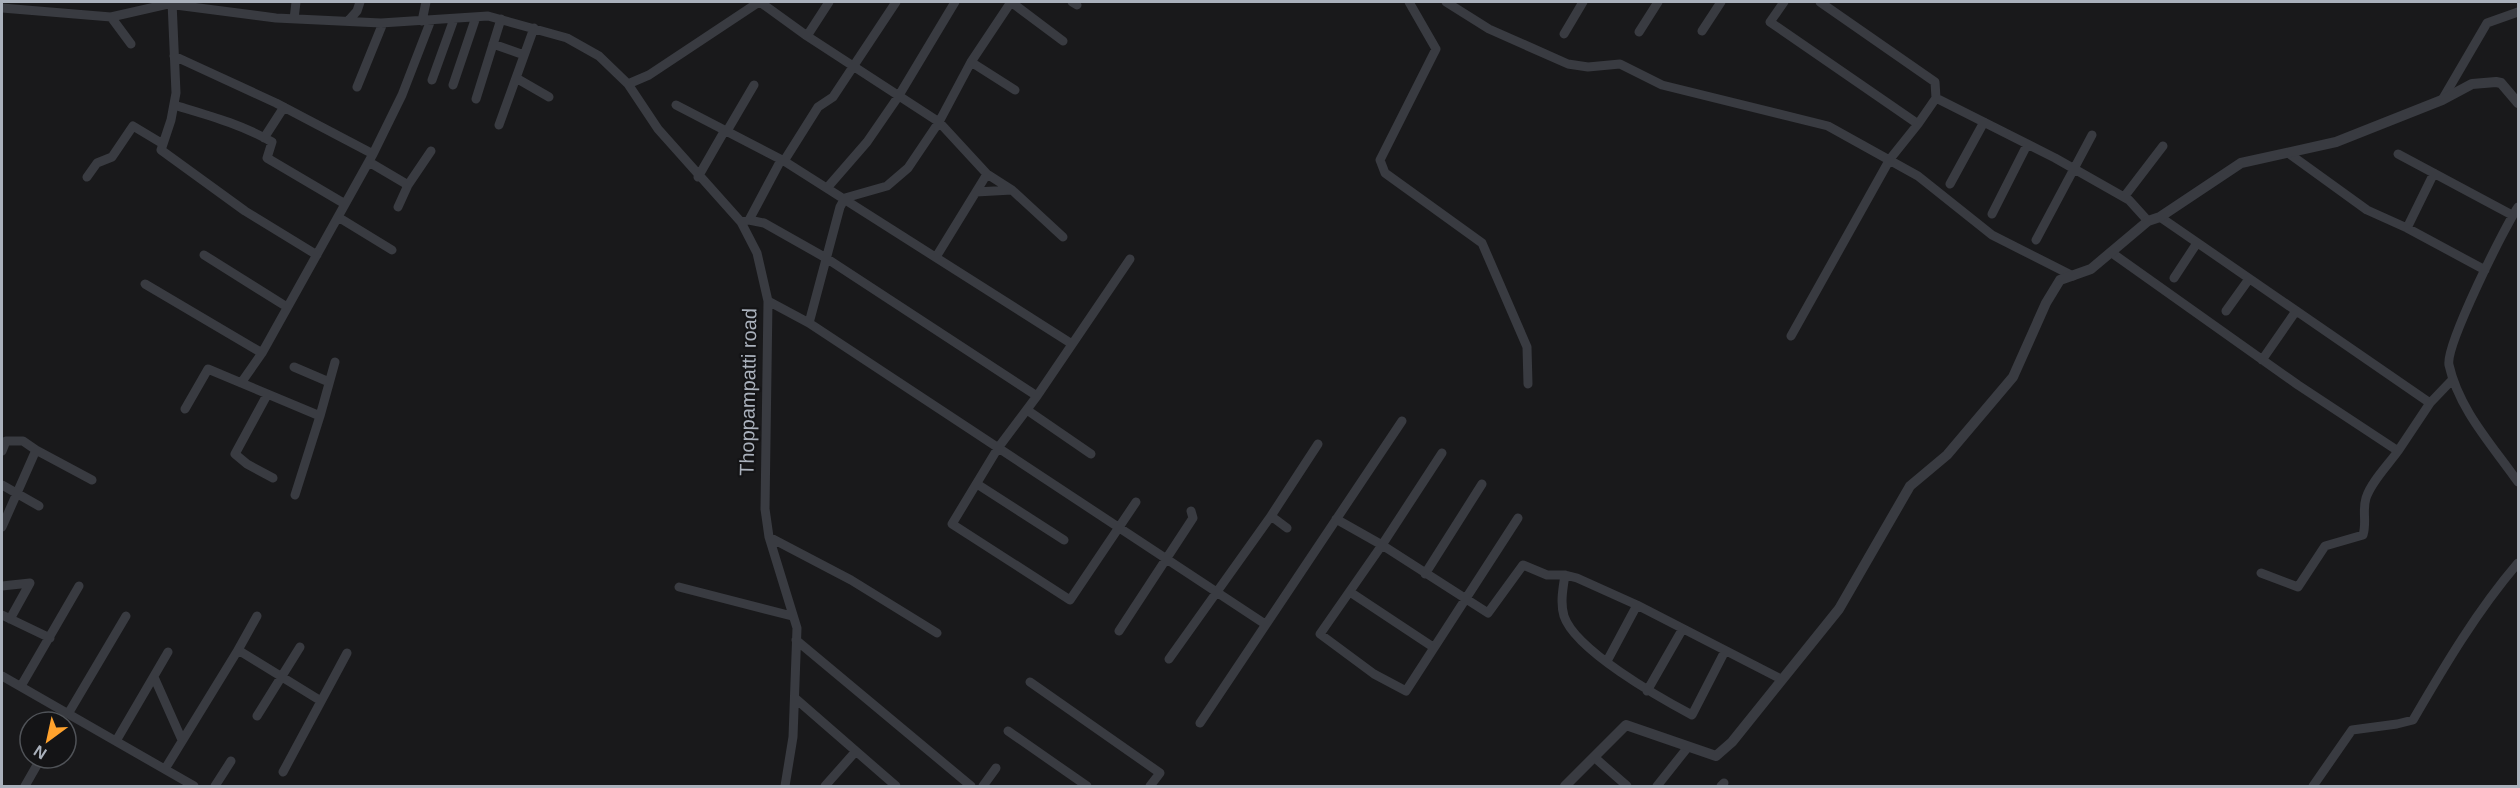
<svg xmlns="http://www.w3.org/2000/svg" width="2520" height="788" font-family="Arial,sans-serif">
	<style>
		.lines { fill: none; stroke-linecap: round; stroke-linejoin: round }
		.minor { stroke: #393b41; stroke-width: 9 }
		.tertiary { stroke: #393b41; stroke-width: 10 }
		.labels { text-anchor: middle; stroke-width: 4.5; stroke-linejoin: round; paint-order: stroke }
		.street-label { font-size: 20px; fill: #aab1bc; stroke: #141416 }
	</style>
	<rect width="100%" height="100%" fill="#19191b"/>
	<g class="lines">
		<path class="minor" d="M172,2L176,93L171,120L161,150L245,211L317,255
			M760,2L807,36L939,122L987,174L1012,190L1063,237
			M1011,2L1063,41
			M1072,2L1077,5
			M1409,2L1436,49L1380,160L1385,173L1482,243L1527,347L1528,384
			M1446,2L1489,29L1568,64L1588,67L1620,64L1662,85L1828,126L1918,176L1992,235L2073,276
			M1784,2L1770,22L1918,124L1936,98L1935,82L1820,2
			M2,8L111,17L168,4L276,18L381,23L488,16L567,38L599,56L628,84L658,129L741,222L757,253L768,301L765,509L769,537L797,628L793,737L785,786
			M111,17L131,44
			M294,19L296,2
			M349,20L357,11L360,2
			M422,21L426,2
			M1702,31L1721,2
			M1639,32L1658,2
			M1564,34L1583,2
			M807,36L829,2
			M493,44L524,55
			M174,56L276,103L373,154
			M971,62L1015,90
			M516,78L549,97
			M432,80L454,19
			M628,84L649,75L759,2
			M453,85L476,17
			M357,87L383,23
			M1936,98L2055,158L2129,200L2148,221
			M476,99L501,19
			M2442,100L2487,23L2518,12
			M174,105C207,115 241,124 272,142L267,158L345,204
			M676,105L784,161L1072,344
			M499,125L534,28
			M727,131L754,85
			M264,138L284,107
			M2288,153L2367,210L2407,228L2485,270
			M2398,154L2512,215
			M784,161L818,107L833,97L896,2
			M369,162L408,185
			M87,177L97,163L112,157L133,126L163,144
			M698,177L725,130
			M1950,184L1984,122
			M827,188L867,142L898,97L955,2
			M976,192L1012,190
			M2124,197L2163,146
			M398,207L408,185L431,151
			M2518,207C2505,226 2445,346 2449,365C2459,410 2493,446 2518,482
			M1992,214L2027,145
			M338,217L392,250
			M2160,217L2430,403
			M749,220L781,160
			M741,222L749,220L764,223L826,258L1037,396
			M2407,228L2434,173
			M2036,240L2092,135
			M2112,253L2298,385L2398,451C2388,465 2371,482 2366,498C2362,511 2367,522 2363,535L2325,546L2298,587L2261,573
			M204,255L287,307
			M936,257L987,174
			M1130,259L1037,396L998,448L952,524L1070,600L1136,502
			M2174,278L2197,243
			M145,284L262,353
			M768,301L809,323L1265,624
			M2226,311L2249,279
			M809,323L840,207L845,198L887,186L908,168L939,122L971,62L1011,2
			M1791,336L1890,159L1918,124
			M2262,360L2296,311
			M294,367L329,382
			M241,383L262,353L373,154L402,95L431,20
			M267,395L235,454L247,464L273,478
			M185,409L208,369L320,416L295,495
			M1027,410L1091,454
			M320,416L335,362
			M2,451L6,441H23L36,450
			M2398,451L2430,403L2453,379
			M1442,453L1382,545L1320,634L1374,674L1406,691L1518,518
			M977,484L1064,540
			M2,485L39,506
			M1271,516L1287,528
			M1336,519L1382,545L1488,613L1523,565L1547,575H1565L1577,578L1637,605L1781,679
			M2,527L36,450L92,480
			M769,537L851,580L937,633
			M1425,574L1482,484
			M1565,575C1563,588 1560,603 1564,616C1575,650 1660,698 1692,715L1725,651
			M2,586L30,583L10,619
			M679,587L792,616
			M1350,592L1433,647
			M2,615L50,638
			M1119,631L1193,518L1191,511
			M796,640L971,786
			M238,650L257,616
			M1169,659L1271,516L1318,444
			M1607,661L1637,605
			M2,676L194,786
			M154,677L182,740
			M1030,682L1160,773L1150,786
			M21,686L79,586
			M1647,691L1682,630
			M796,699L896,786
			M68,714L126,616
			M257,716L300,647
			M1200,723L1402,421
			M1008,731L1087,786
			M116,741L168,652
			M1594,757L1627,786
			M165,769L238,650L321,701
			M283,772L347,653
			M25,786L41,758
			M215,786L231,761
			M825,786L856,751
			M983,786L996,768
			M1657,786L1688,747
			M1721,786L1724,783
			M2313,786L2352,730L2397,724L2413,720C2445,665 2477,611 2518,563"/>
		<path class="tertiary" d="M1565,786L1626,725L1716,756L1732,742L1839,609L1910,486L1947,455L2013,377L2046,303L2060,280L2091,269L2148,221L2160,217L2241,163L2336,142L2442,100L2472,84L2496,82L2501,83L2518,103"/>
	</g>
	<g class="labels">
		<g class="street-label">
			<text transform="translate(748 392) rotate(-89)" y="7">Thoppampatti road</text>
		</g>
	</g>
	<rect width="2520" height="788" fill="none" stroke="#aab1bc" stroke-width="6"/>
	<g transform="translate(48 740) rotate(213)"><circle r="28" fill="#141416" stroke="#505358" stroke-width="1.5"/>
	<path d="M0-4.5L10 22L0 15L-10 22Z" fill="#ffa22d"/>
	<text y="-9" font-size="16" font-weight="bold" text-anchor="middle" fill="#aab1bc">N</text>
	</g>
</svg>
